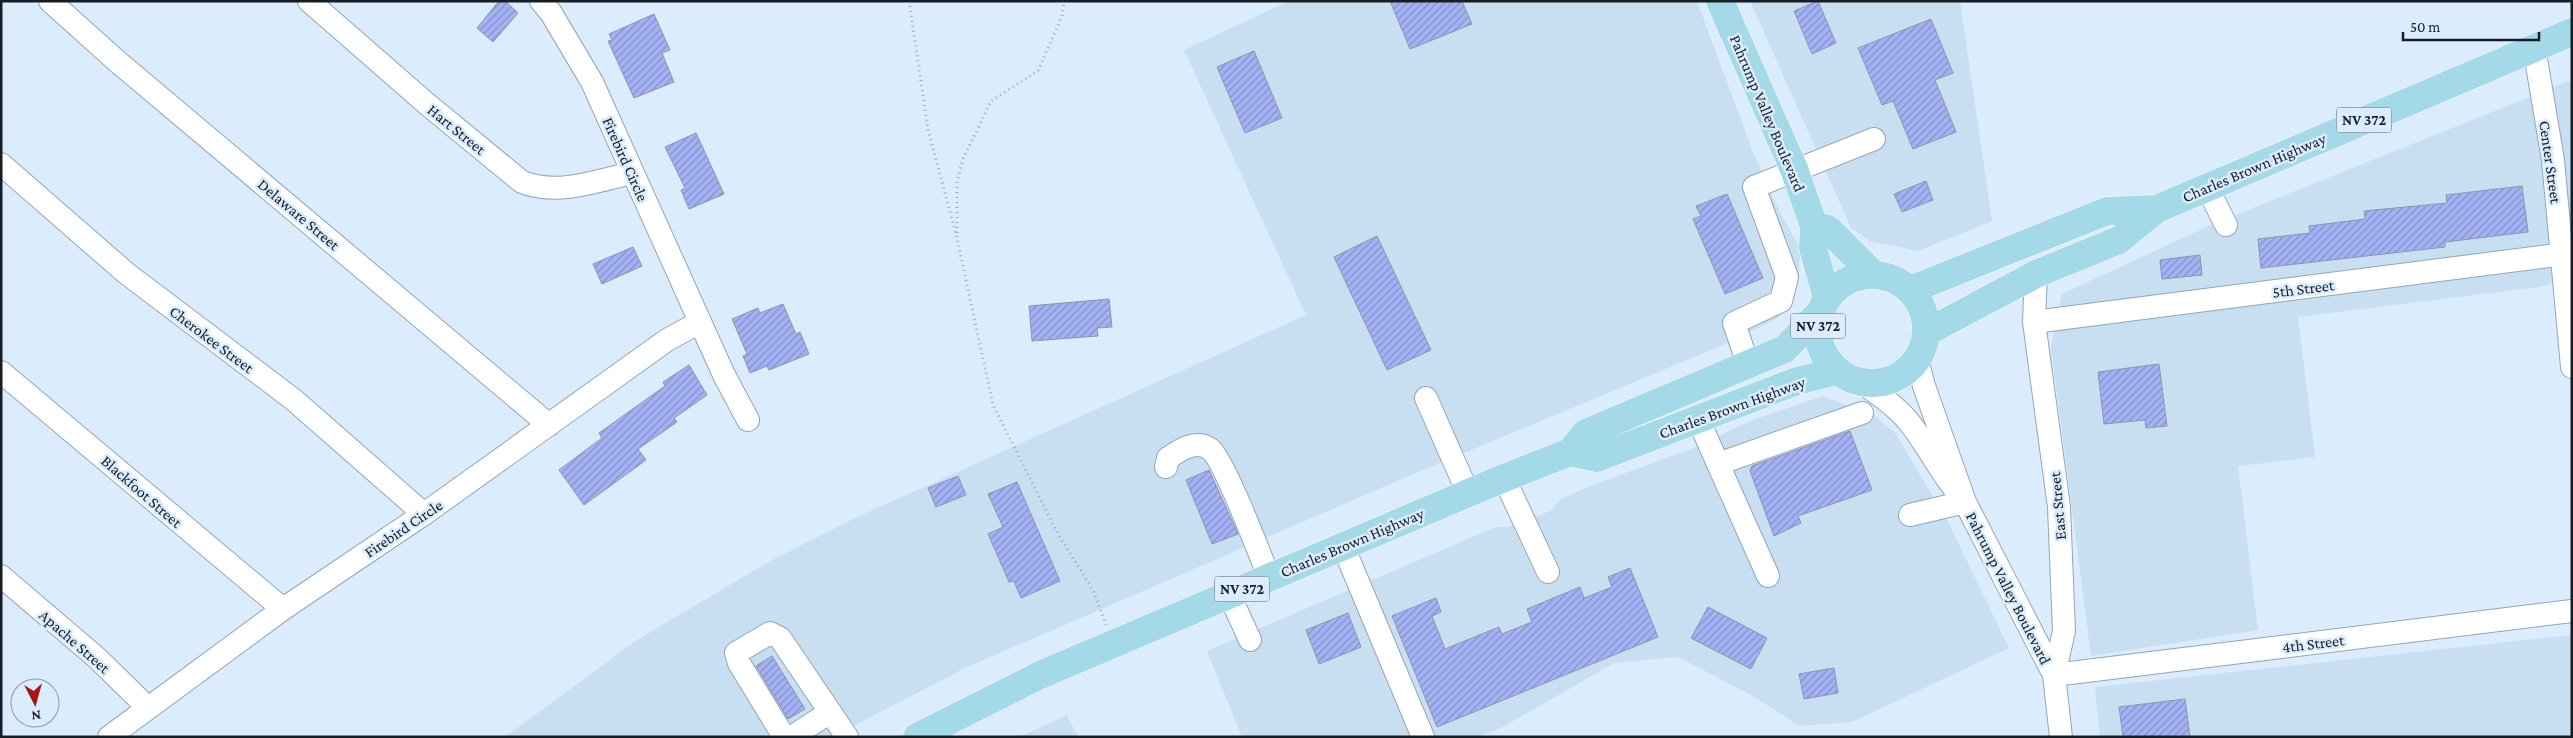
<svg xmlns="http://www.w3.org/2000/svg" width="2573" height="738" font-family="'Crimson Pro',serif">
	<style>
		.built { fill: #c8def1 }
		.building { fill: url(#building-hatch); stroke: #8e94ac }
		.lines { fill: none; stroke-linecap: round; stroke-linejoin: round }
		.minor-casing { stroke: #91a6b9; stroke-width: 24 }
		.major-casing { stroke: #fff; stroke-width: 29 }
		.path { stroke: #9fadbb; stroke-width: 3; stroke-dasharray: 1 4; stroke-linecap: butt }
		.minor { stroke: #fff; stroke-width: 22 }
		.major { stroke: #a4d9e7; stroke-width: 28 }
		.labels { text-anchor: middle; stroke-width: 5; stroke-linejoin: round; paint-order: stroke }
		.shield { fill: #dbecfc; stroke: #515c66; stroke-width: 1 }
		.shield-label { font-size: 15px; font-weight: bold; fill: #161e25 }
		.street-label { font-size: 16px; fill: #161e25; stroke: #dbecfc }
	</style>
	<defs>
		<pattern id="building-hatch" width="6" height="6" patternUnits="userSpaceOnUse" patternTransform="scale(1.25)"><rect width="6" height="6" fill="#a3b2f5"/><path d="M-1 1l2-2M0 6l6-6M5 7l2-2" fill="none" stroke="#8490c6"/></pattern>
	</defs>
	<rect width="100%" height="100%" fill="#dbecfc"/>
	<path class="built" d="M1289,1H1697L1753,152L1780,213L1801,249L1797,283L1778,318L1723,345L1404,478L965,668L832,737H505L637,640L772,560L855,518L1306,315L1184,50Z
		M1750,1H1960L1992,221L1918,251L1870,241L1851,228Z
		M2572,80V278L2539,287L2298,317L2315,457L2238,466L2258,630L2091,656L2051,347L2062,294L2213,224Z
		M1823,396L1875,416L1896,434L1949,524L2009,648L1852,722L1800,726L1751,695L1678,657L1614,663L1501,728L1477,737H1242L1207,651L1496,527H1508L1550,511L1561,499L1588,487L1696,447L1750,421Z
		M2572,635V737H2100L2095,687Z
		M1067,715L1078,737H1020Z"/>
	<path class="building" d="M499,1H505L518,13L493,42L477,28Z
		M1390,1H1462L1472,24L1410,49Z
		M1818,1L1836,43L1812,54L1794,11Z
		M654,14L670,50L662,53L674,82L634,98L608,41L612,40L609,34Z
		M1931,19L1953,73L1935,80L1956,132L1913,149L1893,101L1882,105L1858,48Z
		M1254,51L1282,118L1245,133L1217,67Z
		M696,133L724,194L689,209L681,190L685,188L665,147Z
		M1926,181L1933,200L1902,212L1894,194Z
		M2522,186L2528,232L2445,242V247L2261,268L2258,239L2310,233L2309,226L2365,219L2364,211L2447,203L2446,195Z
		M1727,194L1763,278L1725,294L1693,219L1701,216L1696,206Z
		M1377,236L1431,350L1387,370L1334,257Z
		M633,247L642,266L602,284L593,264Z
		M2200,255L2202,275L2162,279L2160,260Z
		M1109,299L1112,327L1097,328L1098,336L1032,341L1029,306Z
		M783,304L796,334L800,332L809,354L769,370L767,366L750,373L743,356L747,354L732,319L758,308L760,313Z
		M2159,364L2167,426L2146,428L2145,420L2104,424L2098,372Z
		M689,365L707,395L674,418L677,422L638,449L646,460L584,505L559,470L602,438L599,433L665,386L663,382Z
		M1850,431L1872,490L1798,516L1801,523L1774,536L1750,471L1752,466Z
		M1209,470L1238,534L1212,544L1186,480Z
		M958,476L966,495L936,507L928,488Z
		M1017,482L1060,581L1021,598L1014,581L1009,582L988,534L1003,527L988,494Z
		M1630,568L1658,637L1437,727L1392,616L1436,598L1441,612L1432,616L1445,649L1499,627L1502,634L1532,622L1527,609L1580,587L1584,598L1612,587L1608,577Z
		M1708,607L1767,638L1751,669L1691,638Z
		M1348,613L1361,647L1319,664L1306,630Z
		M772,656L805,709L788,719L756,666Z
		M1834,668L1838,693L1804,699L1799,674Z
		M2185,699L2190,737H2123L2119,707Z"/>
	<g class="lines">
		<defs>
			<path id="minor" d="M50,1L118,62L549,425
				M309,1L427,104L522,182C558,196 596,181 632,173
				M541,1L551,13L592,82L724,375L748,420
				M2534,47L2553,160L2572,367
				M1,164L126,273L294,400L424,514
				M2207,187L2226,225
				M2036,274L2034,322L2059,507L2064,631L2054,675L2061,737
				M2034,322L2572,253
				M1917,359L1924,386L1965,502L2054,675
				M1748,364L1734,323L1781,301L1787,277L1754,187L1874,139
				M1,372L283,609
				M1863,383C1880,396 1899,408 1912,426C1927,446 1938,467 1953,487
				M1426,398L1468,493
				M1698,419L1768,576
				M1718,464L1862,413
				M1166,467L1168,458C1180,450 1196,439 1210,449C1223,458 1261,557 1269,577
				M1504,478L1548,572
				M1910,515L1965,502
				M1343,546L1423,737
				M1,576L97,658L147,707
				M1229,594L1250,640
				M2054,675L2572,611
				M109,737L283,609L424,514L667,340L700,322
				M784,737L739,663L736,653L770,633L780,638L847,737
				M792,737L830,712"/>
			<path id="major" d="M1720,1L1794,169L1814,226L1813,248L1827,298
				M1814,226L1828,229L1874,275
				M1818 329a54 54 0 1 1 108 0a54 54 0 1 1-108 0Z
				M1910,290L2107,211L2157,209
				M1927,332L2036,274L2119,240L2157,209L2572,32
				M1570,452L1597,458L1797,381L1837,371
				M917,737L1040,675L1504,478L1570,452L1586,433L1785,349L1820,312"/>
		</defs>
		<use href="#minor" class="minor-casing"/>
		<use href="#major" class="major-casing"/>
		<path class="path" d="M909,1L928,129L957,238L993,405L1058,534L1093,590L1106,625
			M957,233V182L963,159L991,101L1038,71L1062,16L1064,1"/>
		<use href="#minor" class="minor"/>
		<use href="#major" class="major"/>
	</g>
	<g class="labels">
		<g class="shield">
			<rect x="2336.5" y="107.5" width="55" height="25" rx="4"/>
			<rect x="1790.5" y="313.5" width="55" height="25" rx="4"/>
			<rect x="1214.5" y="576.5" width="55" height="25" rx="4"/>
		</g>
		<g class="shield-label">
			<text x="2364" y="125">NV 372</text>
			<text x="1818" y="331">NV 372</text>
			<text x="1242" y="594">NV 372</text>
		</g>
		<g class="street-label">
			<text transform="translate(1768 113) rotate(67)" y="6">Pahrump Valley Boulevard</text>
			<text transform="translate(457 129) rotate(39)" y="6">Hart Street</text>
			<text transform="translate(626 159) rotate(66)" y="6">Firebird Circle</text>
			<text transform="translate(2551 162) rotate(82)" y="6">Center Street</text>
			<text transform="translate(2254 167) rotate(-23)" y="6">Charles Brown Highway</text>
			<text transform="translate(299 214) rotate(40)" y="6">Delaware Street</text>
			<text transform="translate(2303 288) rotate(-7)" y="6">5th Street</text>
			<text transform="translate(212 339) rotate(37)" y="6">Cherokee Street</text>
			<text transform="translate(1732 407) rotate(-20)" y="6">Charles Brown Highway</text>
			<text transform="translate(142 491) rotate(41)" y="6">Blackfoot Street</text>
			<text transform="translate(2057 506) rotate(-95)" y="6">East Street</text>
			<text transform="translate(403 528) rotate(-34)" y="6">Firebird Circle</text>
			<text transform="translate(1352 542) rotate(-23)" y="6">Charles Brown Highway</text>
			<text transform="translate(2009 588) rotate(63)" y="6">Pahrump Valley Boulevard</text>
			<text transform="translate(75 641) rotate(41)" y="6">Apache Street</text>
			<text transform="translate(2313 643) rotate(-7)" y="6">4th Street</text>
		</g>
	</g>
	<rect width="2573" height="738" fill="none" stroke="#161e25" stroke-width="5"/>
	<g transform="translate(35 703) rotate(174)"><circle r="24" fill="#dbecfc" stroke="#8c9aa6"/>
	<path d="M0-4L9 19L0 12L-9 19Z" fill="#a91611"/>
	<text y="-8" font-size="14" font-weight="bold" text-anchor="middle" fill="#161e25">N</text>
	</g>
	<path d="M2403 32v8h136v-8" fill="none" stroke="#161e25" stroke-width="2.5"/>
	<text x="2410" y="32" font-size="15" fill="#161e25" stroke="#dbecfc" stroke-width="4" paint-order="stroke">50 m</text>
</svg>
